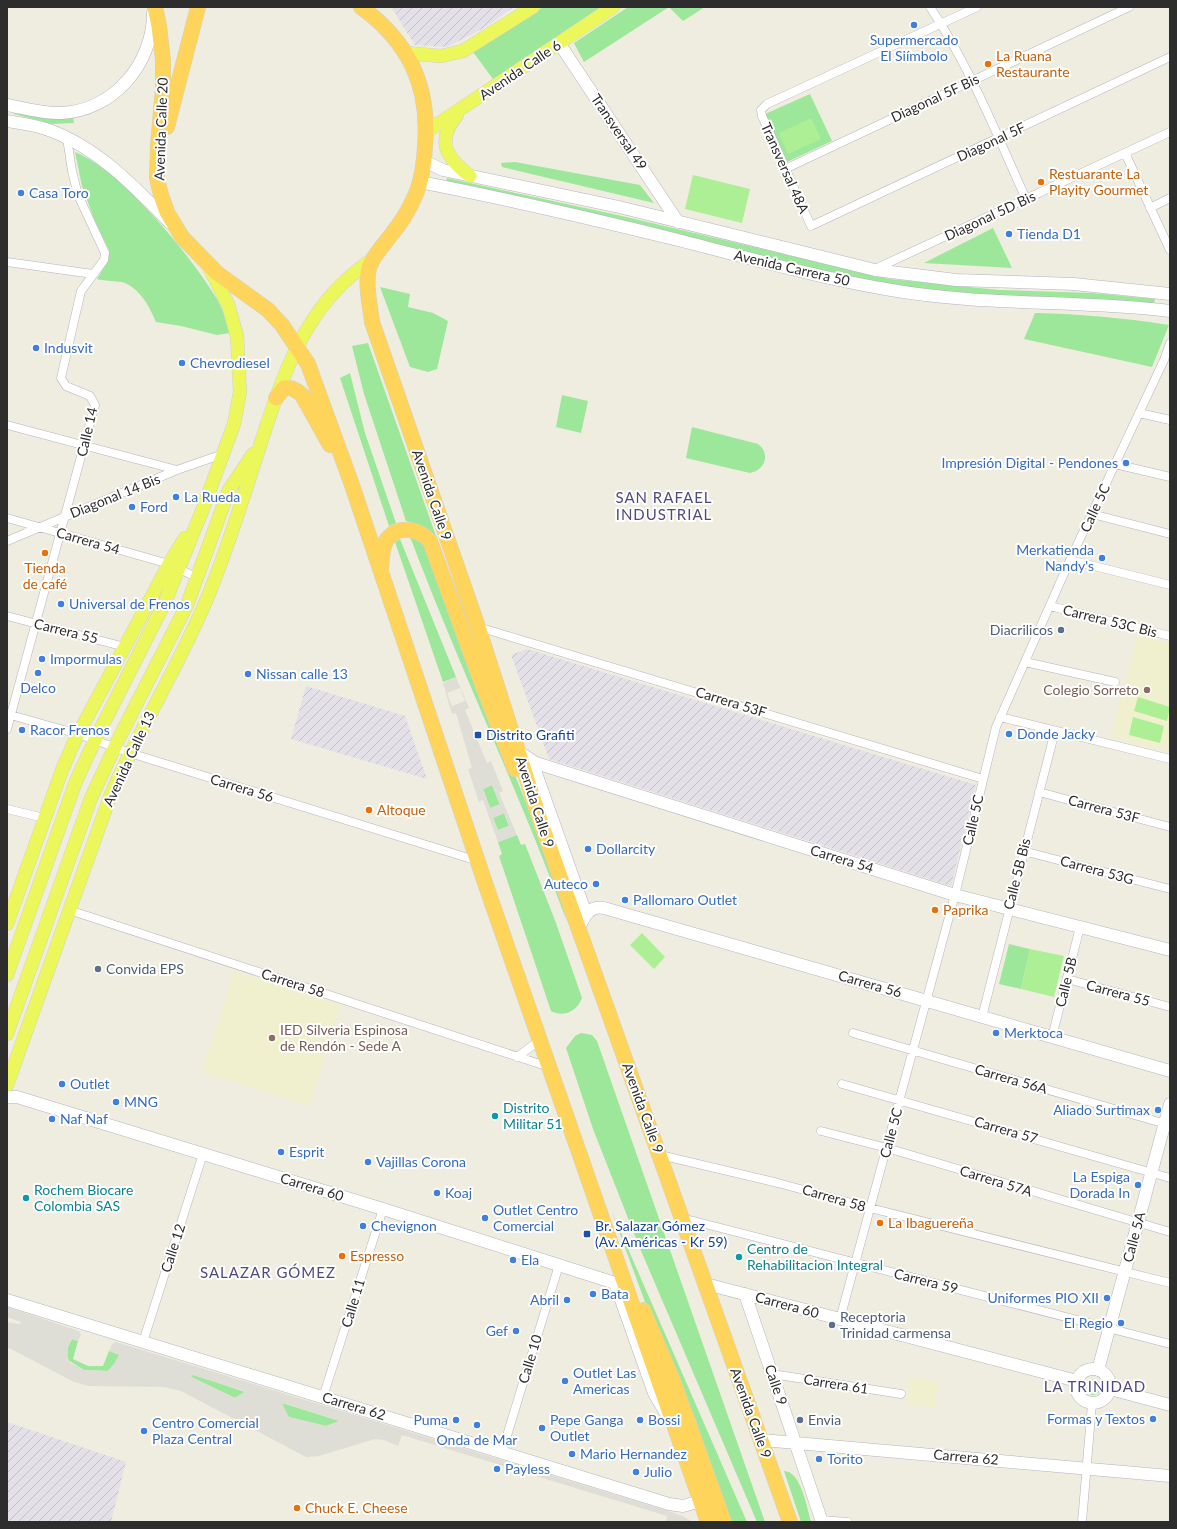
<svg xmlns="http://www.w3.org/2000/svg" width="1177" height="1529" font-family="Lato,sans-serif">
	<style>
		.industrial { fill: url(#industrial-furrows) }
		.education { fill: #f1f0ce }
		.green { fill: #9ce79a }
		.pitch { fill: #adef95 }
		.plaza { fill: #dfded6; fill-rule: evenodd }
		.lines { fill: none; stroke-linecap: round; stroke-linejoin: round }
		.street-casing { stroke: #b4b3c1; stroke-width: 9 }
		.secondary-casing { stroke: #b4b3c1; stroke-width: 13 }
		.primary-casing { stroke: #d1d1d1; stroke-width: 14 }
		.highway-casing { stroke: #d1d1d1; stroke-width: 16 }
		.street { stroke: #fff; stroke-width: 8 }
		.secondary { stroke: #fff; stroke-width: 12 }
		.primary { stroke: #ecf75c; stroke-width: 13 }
		.highway { stroke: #ffd45a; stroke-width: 15 }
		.shop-dot { fill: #3f7fe0; stroke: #fff; stroke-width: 1.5 }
		.food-dot { fill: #e8710a; stroke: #fff; stroke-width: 1.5 }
		.service-dot { fill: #5c6f8a; stroke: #fff; stroke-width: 1.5 }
		.education-dot { fill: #8d6e63; stroke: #fff; stroke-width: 1.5 }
		.transit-dot { fill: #1a4fb4; stroke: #fff; stroke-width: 1.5 }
		.culture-dot { fill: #0f9aa8; stroke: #fff; stroke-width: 1.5 }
		.labels { text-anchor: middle; stroke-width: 4; stroke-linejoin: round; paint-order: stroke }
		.shop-label { font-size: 14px; fill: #366cbe; stroke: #fff; text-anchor: start }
		.food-label { font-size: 14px; fill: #c56008; stroke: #fff; text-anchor: start }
		.street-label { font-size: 14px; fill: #2d2d2d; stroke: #fff }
		.service-label { font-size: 14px; fill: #4e5e75; stroke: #fff; text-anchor: start }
		.education-label { font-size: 14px; fill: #785e54; stroke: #fff; text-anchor: end }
		.transit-label { font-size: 14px; fill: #164399; stroke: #fff; text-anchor: start }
		.culture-label { font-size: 14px; fill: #0d838f; stroke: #fff; text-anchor: start }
		.neighbourhood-label { font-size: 15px; letter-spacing: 1px; fill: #514a81; stroke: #fff }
	</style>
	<defs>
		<pattern id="industrial-furrows" width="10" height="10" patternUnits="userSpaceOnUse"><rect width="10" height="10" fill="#e4e0e7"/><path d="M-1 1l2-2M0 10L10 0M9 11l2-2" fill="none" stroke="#c4c0c6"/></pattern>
	</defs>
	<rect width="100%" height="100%" fill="#efeddf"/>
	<path class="industrial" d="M391,7H514L486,27L447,47L415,45Z
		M527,649L976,785L951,886L549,759L511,655Z
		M306,686L405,716L427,779L291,739Z
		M7,1422L126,1462L111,1522H7Z"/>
	<path class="education" d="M1138,635L1170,643V742L1167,751L1111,737Z
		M234,971L341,1005L310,1106L202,1072Z
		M910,1378L938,1382L935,1408L906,1404Z"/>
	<path class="green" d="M543,7H601L493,79L473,52Z
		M628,7H705L683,21L669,7L584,62L574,43Z
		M810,94L832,141L787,162L765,114Z
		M15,111L73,117L74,123L52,124L14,114Z
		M75,152C122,171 190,255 217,299C223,309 227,322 230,333L217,335L181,326L156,322C150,307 139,287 122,282C116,281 105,281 97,279L108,261L109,250L94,219L82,186Z
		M515,162L640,185L654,203L502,167L501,163Z
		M447,178L622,216L890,279L999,290L1092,293L1155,299L1154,305C1066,296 977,298 889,286L446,184Z
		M993,228L1012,268L924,263Z
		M380,287L410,294L408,307L433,313L448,321L437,369L428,372L410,367Z
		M1035,313C1081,314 1125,318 1169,325L1152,367L1024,339Z
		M368,343L436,536L420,525L406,521L364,394L352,346Z
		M350,373L365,433L396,523L389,526L340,378Z
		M562,395L588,401L581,433L556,427Z
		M692,427L758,444C771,454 765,470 750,473L686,458Z
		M409,534L423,541C447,602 469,663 493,723C520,788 549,853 567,922C519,791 458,665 409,534Z
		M400,539L456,677L443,682L395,542Z
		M492,785L500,805L490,808L483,789Z
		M504,813L509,826L498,830L493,818Z
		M517,835L521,845L525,844L556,923L582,998C577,1011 564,1018 551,1011L499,856L502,854L498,842Z
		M1009,944L1030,949L1021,989L999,984Z
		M581,1033L592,1035L597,1041L765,1522H757L639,1246L593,1129L566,1048L575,1036Z
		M612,1212L747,1522H731L696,1421L645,1302Z
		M72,1339L78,1341L73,1359L88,1366H103L109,1351L120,1355L115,1363L108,1371L84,1370L68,1360L67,1349Z
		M192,1374L245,1392L235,1398L191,1377Z
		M1085 1387a8 8 0 1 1 16 0a8 8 0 1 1-16 0Z
		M282,1403L340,1421L326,1426L288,1417Z
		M784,1471C801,1471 807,1508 811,1522H801Z"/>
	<path class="pitch" d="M811,118L821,139L788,154L779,133Z
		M693,175L750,189L742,223L685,209Z
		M1138,697L1170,707L1167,721L1134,711Z
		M1133,717L1164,726L1160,743L1129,735Z
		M642,933L665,957L654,969L630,945Z
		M1030,949L1064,956L1054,997L1021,989Z"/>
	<path class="plaza" d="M456,677L469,708L465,710L487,763L491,761L503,791L499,793L517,835L498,842L483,800L479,802L468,769L472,768L456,713L452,714L443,683ZM460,688L465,701L452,706L447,693ZM492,785L500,804L490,808L483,789ZM504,813L509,826L498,830L493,818Z
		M7,1307L79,1331L81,1335L78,1341L72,1339L68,1346V1358L71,1363L84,1370L107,1371L112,1367L119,1355L109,1351L112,1344L116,1342L665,1510L683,1516L693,1522H666L667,1516L402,1435L398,1446L384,1440L375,1439L319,1456L306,1457L181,1391L164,1387L89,1386L74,1382L7,1347V1322L19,1324L21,1322L7,1317ZM192,1375L244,1391L245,1392L234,1398L191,1377ZM282,1404L283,1403L339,1421L326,1426L289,1417Z"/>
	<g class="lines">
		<defs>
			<path id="street" d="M930,7C969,65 997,135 1026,199
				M977,7L767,104L761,110L762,116L811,226L1170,57
				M1125,153L1170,250
				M785,169L1129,7
				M1150,208L1170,198
				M7,262L93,274
				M875,269L1170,132
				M1139,413L1170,420
				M7,425L177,470
				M1115,464L1170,477
				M1092,514L1170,534
				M7,518L169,564L198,578
				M7,541L177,470L223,454
				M1070,560L1170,585
				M1050,606L1170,636
				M7,616L125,647
				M478,627L983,779
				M1025,662L1115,682
				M7,714L78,734L130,753L478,861
				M1000,717L1170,759
				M7,729L95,405L90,396L66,386L61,378L81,291L104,260L105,253L78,195L72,171L67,138
				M1039,792L1170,827
				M7,809L44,818
				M1023,851L1170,889
				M69,910L549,1067
				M1067,979L1170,1007
				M982,1017L1055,731
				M853,1033L1169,1125
				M1052,1037L1080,927
				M517,1057L540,1040
				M842,1084L1170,1178
				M821,1131L887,1148L1170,1232
				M660,1155L778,1183L870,1208L1170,1283
				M682,1218L1170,1344
				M840,1319L955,895L996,727L1070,560L1164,360L1170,343
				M143,1342L203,1154
				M772,1374L901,1394
				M323,1397L383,1209
				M502,1452L559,1265
				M821,1520L848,1522
				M1082,1522L1092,1404"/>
			<path id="secondary" d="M559,43L678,222
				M7,105C24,108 44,114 61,113C113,111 153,64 153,13
				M7,121C20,123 34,125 46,129C96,146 134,186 170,223
				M424,161L443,170L619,207L875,270L956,280L1074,284L1170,294
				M420,182C507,199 593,219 678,240C749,258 819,278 891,290C983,306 1078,300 1170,311
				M519,752L536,763L955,895L1170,950
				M532,762L586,914
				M579,928C584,917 589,905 604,908L1170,1071
				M7,1097H17L383,1209L615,1283L654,1393L665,1412
				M706,1284L1077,1381
				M745,1294L822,1522
				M7,1300L669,1504L683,1506L701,1501
				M1076 1386a17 17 0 1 1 34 0a17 17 0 1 1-34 0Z
				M1098,1370L1170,1104
				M1110,1389L1170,1405
				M761,1440L1170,1476"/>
			<path id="primary" d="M406,53L441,56L463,51L533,7
				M457,115C435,142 447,158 470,176
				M426,132L613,7
				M7,924L62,770L75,740L169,564L185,538
				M7,975L76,781L95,740L165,602L202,511L234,424L240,392L237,336L228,304L210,269
				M7,1034L91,798L119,738L187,605L229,490L253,454
				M7,1085L111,794C140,728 178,667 206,601C226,554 241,504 257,455C276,395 296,328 343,283C352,274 363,266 374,258"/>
			<path id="highway" d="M155,7L159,26L163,60V89L158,145L157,178L161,195L167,212L182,237L217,273L268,310L282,325L308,364L352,485L485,883L708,1522
				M361,7C409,42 430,86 425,146C424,163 422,181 415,196C409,210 401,223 391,235C384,245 373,255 369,268C365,284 370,305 372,322L478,627L542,826L790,1522
				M167,127L198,7
				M276,398L284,388C292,387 296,390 302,395L330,445
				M381,568C382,558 382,545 388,538C400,524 420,530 430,541L481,681L515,769
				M643,1310L673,1381L724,1522"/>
		</defs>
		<use href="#street" class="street-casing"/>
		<use href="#secondary" class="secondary-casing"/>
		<use href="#primary" class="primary-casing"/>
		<use href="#highway" class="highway-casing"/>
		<use href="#street" class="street"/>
		<use href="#secondary" class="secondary"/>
		<use href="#primary" class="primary"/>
		<use href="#highway" class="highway"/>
	</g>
	<g class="shop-dot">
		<circle cx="914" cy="25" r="4"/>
		<circle cx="21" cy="193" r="4"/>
		<circle cx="1009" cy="234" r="4"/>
		<circle cx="36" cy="348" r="4"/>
		<circle cx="182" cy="363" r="4"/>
		<circle cx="1126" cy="463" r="4"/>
		<circle cx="176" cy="497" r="4"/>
		<circle cx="132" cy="507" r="4"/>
		<circle cx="1102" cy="558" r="4"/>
		<circle cx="61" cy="604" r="4"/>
		<circle cx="42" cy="659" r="4"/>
		<circle cx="38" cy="673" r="4"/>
		<circle cx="248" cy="674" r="4"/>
		<circle cx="22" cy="730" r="4"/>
		<circle cx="1009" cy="734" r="4"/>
		<circle cx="588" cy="849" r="4"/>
		<circle cx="596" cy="884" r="4"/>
		<circle cx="625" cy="900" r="4"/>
		<circle cx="996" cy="1033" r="4"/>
		<circle cx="62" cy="1084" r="4"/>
		<circle cx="116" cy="1102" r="4"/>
		<circle cx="1158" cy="1110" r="4"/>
		<circle cx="52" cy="1119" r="4"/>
		<circle cx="281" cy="1152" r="4"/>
		<circle cx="368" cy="1162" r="4"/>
		<circle cx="1138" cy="1185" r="4"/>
		<circle cx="437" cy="1193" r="4"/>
		<circle cx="485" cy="1218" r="4"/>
		<circle cx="363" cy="1226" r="4"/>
		<circle cx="513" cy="1260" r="4"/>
		<circle cx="593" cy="1294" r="4"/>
		<circle cx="1107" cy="1298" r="4"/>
		<circle cx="567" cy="1300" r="4"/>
		<circle cx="1121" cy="1323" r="4"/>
		<circle cx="516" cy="1331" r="4"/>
		<circle cx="565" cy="1381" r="4"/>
		<circle cx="1153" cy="1419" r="4"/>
		<circle cx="456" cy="1420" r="4"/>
		<circle cx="640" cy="1420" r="4"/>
		<circle cx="477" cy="1425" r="4"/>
		<circle cx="542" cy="1428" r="4"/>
		<circle cx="144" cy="1431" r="4"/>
		<circle cx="572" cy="1454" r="4"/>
		<circle cx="819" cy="1459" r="4"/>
		<circle cx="497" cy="1469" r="4"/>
		<circle cx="636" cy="1472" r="4"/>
	</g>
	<g class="food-dot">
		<circle cx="988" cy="64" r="4"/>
		<circle cx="1041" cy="182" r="4"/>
		<circle cx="45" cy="553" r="4"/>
		<circle cx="369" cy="810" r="4"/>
		<circle cx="935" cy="910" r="4"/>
		<circle cx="880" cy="1223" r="4"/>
		<circle cx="342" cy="1256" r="4"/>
		<circle cx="297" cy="1508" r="4"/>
	</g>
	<g class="service-dot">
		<circle cx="1061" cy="630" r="4"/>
		<circle cx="98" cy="969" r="4"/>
		<circle cx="832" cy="1325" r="4"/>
		<circle cx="800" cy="1420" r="4"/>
	</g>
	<g class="education-dot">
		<circle cx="1147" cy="690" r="4"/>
		<circle cx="272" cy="1038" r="4"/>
	</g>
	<g class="transit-dot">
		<rect x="474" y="731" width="8" height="8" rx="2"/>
		<rect x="583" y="1230" width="8" height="8" rx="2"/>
	</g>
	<g class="culture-dot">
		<circle cx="495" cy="1116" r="4"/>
		<circle cx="26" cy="1198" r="4"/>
		<circle cx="739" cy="1257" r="4"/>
	</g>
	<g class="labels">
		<g class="shop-label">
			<text x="914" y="45" text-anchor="middle">Supermercado<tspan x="914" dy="16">El Siímbolo</tspan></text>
			<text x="29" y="198">Casa Toro</text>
			<text x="1017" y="239">Tienda D1</text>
			<text x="44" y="353">Indusvit</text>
			<text x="190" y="368">Chevrodiesel</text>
			<text x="1118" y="468" text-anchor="end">Impresión Digital - Pendones</text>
			<text x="184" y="502">La Rueda</text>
			<text x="140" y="512">Ford</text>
			<text x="1094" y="555" text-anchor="end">Merkatienda<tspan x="1094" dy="16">Nandy's</tspan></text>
			<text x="69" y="609">Universal de Frenos</text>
			<text x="50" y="664">Impormulas</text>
			<text x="256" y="679">Nissan calle 13</text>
			<text x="38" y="693" text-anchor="middle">Delco</text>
			<text x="30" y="735">Racor Frenos</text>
			<text x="1017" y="739">Donde Jacky</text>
			<text x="596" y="854">Dollarcity</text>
			<text x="588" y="889" text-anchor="end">Auteco</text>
			<text x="633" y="905">Pallomaro Outlet</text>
			<text x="1004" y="1038">Merktoca</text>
			<text x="70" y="1089">Outlet</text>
			<text x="124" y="1107">MNG</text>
			<text x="1150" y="1115" text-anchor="end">Aliado Surtimax</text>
			<text x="60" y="1124">Naf Naf</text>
			<text x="289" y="1157">Esprit</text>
			<text x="376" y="1167">Vajillas Corona</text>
			<text x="1130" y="1182" text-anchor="end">La Espiga<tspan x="1130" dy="16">Dorada In</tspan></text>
			<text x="445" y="1198">Koaj</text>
			<text x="493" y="1215">Outlet Centro<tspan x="493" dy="16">Comercial</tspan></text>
			<text x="371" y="1231">Chevignon</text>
			<text x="521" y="1265">Ela</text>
			<text x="601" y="1299">Bata</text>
			<text x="1099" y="1303" text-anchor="end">Uniformes PIO XII</text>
			<text x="559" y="1305" text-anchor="end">Abril</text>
			<text x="1113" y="1328" text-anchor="end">El Regio</text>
			<text x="508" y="1336" text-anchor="end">Gef</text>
			<text x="573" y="1378">Outlet Las<tspan x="573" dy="16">Americas</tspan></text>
			<text x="1145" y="1424" text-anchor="end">Formas y Textos</text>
			<text x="448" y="1425" text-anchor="end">Puma</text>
			<text x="550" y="1425">Pepe Ganga<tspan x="550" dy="16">Outlet</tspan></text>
			<text x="648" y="1425">Bossi</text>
			<text x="152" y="1428">Centro Comercial<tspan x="152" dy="16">Plaza Central</tspan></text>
			<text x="477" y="1445" text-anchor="middle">Onda de Mar</text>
			<text x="580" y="1459">Mario Hernandez</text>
			<text x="827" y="1464">Torito</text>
			<text x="505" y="1474">Payless</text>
			<text x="644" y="1477">Julio</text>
		</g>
		<g class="food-label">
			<text x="996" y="61">La Ruana<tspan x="996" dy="16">Restaurante</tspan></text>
			<text x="1049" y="179">Restuarante La<tspan x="1049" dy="16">Playity Gourmet</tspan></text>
			<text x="45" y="573" text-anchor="middle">Tienda<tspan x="45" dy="16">de café</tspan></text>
			<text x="377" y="815">Altoque</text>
			<text x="943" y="915">Paprika</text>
			<text x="888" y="1228">La Ibaguereña</text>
			<text x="350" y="1261">Espresso</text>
			<text x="305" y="1513">Chuck E. Cheese</text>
		</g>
		<g class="street-label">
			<text transform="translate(520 70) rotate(-34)" y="5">Avenida Calle 6</text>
			<text transform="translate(935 98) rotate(-25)" y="5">Diagonal 5F Bis</text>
			<text transform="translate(161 129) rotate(-88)" y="5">Avenida Calle 20</text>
			<text transform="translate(619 132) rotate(56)" y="5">Transversal 49</text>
			<text transform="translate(991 142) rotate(-25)" y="5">Diagonal 5F</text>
			<text transform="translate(785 168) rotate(66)" y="5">Transversal 48A</text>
			<text transform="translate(990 216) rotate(-25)" y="5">Diagonal 5D Bis</text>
			<text transform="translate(792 268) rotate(13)" y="5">Avenida Carrera 50</text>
			<text transform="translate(87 432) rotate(-77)" y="5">Calle 14</text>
			<text transform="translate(432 495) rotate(71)" y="5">Avenida Calle 9</text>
			<text transform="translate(115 496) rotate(-22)" y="5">Diagonal 14 Bis</text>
			<text transform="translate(1095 508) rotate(-65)" y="5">Calle 5C</text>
			<text transform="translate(88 541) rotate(16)" y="5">Carrera 54</text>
			<text transform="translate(1110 621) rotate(14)" y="5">Carrera 53C Bis</text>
			<text transform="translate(66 631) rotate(14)" y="5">Carrera 55</text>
			<text transform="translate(731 702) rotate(17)" y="5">Carrera 53F</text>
			<text transform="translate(129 759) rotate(-65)" y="5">Avenida Calle 13</text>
			<text transform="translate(242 788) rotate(17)" y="5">Carrera 56</text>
			<text transform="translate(535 802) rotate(72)" y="5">Avenida Calle 9</text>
			<text transform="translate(1104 809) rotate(15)" y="5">Carrera 53F</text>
			<text transform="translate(973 820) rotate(-77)" y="5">Calle 5C</text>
			<text transform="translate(842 859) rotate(17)" y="5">Carrera 54</text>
			<text transform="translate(1097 870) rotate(15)" y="5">Carrera 53G</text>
			<text transform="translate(1017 874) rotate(-76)" y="5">Calle 5B Bis</text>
			<text transform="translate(1066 982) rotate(-76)" y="5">Calle 5B</text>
			<text transform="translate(293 983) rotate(18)" y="5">Carrera 58</text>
			<text transform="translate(870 984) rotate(16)" y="5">Carrera 56</text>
			<text transform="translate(1118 993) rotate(15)" y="5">Carrera 55</text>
			<text transform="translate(1011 1079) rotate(16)" y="5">Carrera 56A</text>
			<text transform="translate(643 1108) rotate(70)" y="5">Avenida Calle 9</text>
			<text transform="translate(1006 1130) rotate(16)" y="5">Carrera 57</text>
			<text transform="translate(891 1133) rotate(-75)" y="5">Calle 5C</text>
			<text transform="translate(996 1181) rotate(17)" y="5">Carrera 57A</text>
			<text transform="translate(312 1187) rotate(17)" y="5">Carrera 60</text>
			<text transform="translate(834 1198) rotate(16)" y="5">Carrera 58</text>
			<text transform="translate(1134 1237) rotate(-75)" y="5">Calle 5A</text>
			<text transform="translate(173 1248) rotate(-72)" y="5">Calle 12</text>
			<text transform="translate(926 1281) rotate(14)" y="5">Carrera 59</text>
			<text transform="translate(353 1303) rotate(-73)" y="5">Calle 11</text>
			<text transform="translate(787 1305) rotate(15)" y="5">Carrera 60</text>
			<text transform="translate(530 1359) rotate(-73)" y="5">Calle 10</text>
			<text transform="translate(836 1384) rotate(9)" y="5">Carrera 61</text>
			<text transform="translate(776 1385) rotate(71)" y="5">Calle 9</text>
			<text transform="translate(354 1406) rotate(17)" y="5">Carrera 62</text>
			<text transform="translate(751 1413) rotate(70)" y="5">Avenida Calle 9</text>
			<text transform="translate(966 1457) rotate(5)" y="5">Carrera 62</text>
		</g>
		<g class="service-label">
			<text x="1053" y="635" text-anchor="end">Diacrilicos</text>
			<text x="106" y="974">Convida EPS</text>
			<text x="840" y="1322">Receptoria<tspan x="840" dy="16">Trinidad carmensa</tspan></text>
			<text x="808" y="1425">Envia</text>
		</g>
		<g class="education-label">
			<text x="1139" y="695">Colegio Sorreto</text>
			<text x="280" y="1035" text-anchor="start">IED Silveria Espinosa<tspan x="280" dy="16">de Rendón - Sede A</tspan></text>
		</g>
		<g class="transit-label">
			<text x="486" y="740">Distrito Grafiti</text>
			<text x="595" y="1231">Br. Salazar Gómez<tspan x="595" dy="16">(Av. Américas - Kr 59)</tspan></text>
		</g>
		<g class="culture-label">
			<text x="503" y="1113">Distrito<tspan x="503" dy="16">Militar 51</tspan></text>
			<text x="34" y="1195">Rochem Biocare<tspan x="34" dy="16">Colombia SAS</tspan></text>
			<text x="747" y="1254">Centro de<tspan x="747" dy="16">Rehabilitacion Integral</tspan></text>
		</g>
		<g class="neighbourhood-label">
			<text x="664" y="503">SAN RAFAEL<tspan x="664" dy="17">INDUSTRIAL</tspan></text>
			<text x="268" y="1278">SALAZAR GÓMEZ</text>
			<text x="1095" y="1392">LA TRINIDAD</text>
		</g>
	</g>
	<rect width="1177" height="1529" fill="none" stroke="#2d2d2d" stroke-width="16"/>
</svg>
